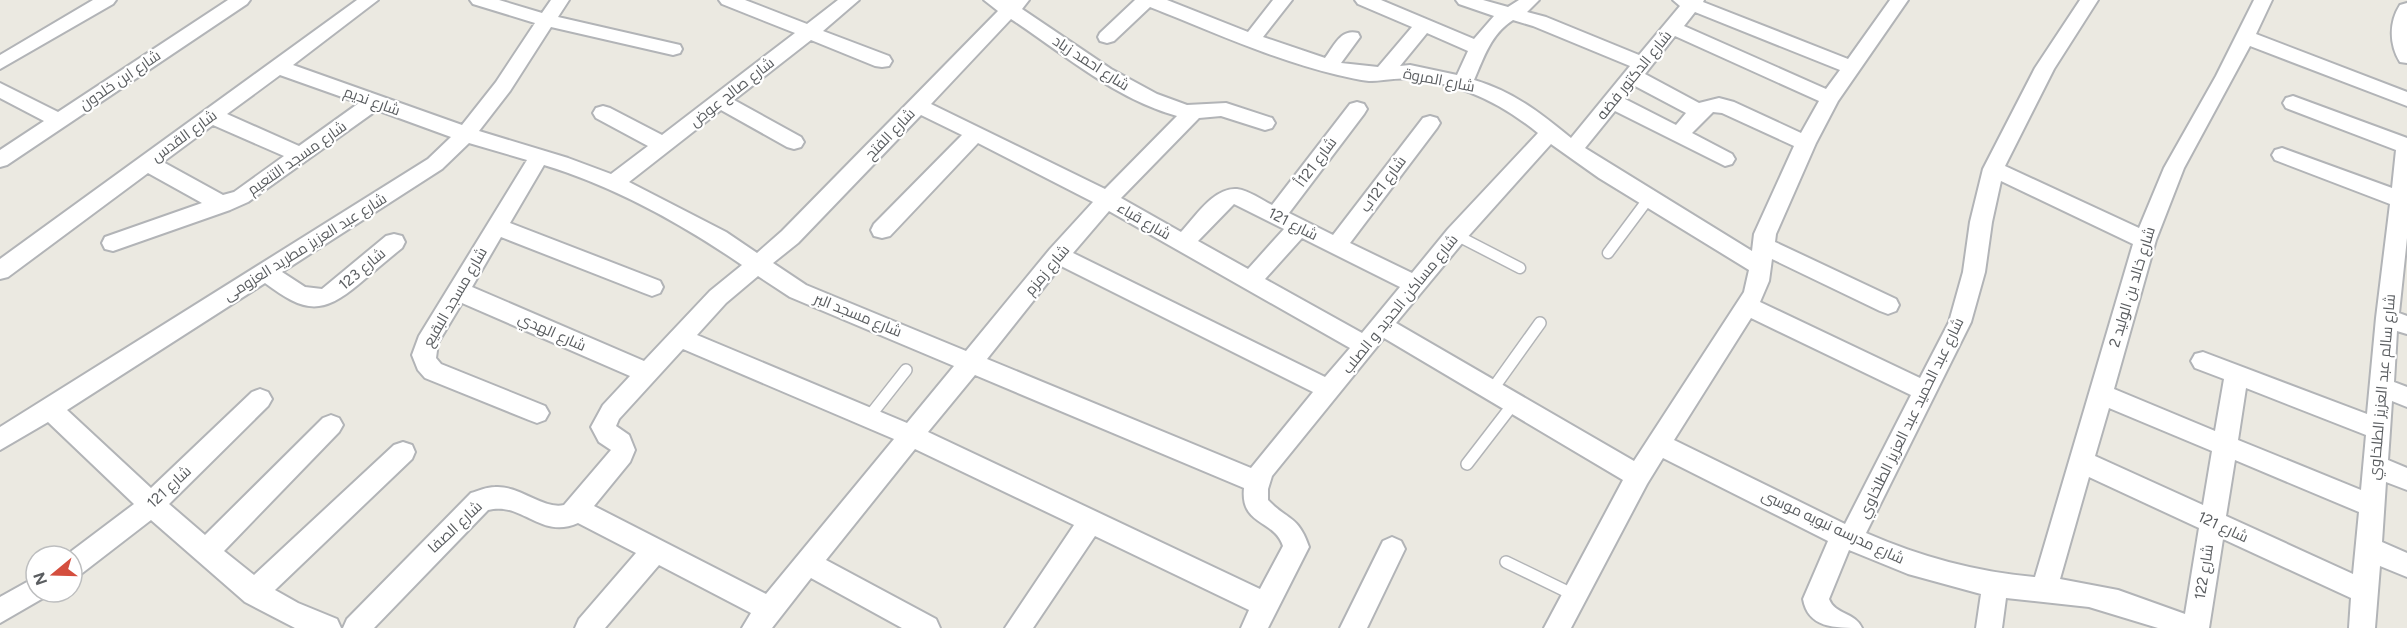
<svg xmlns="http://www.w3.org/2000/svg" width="2407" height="628" font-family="Figtree,Cairo,sans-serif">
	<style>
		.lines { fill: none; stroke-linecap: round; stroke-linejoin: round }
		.lane-far1-casing { stroke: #b2b4b7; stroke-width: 13 }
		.lane-casing { stroke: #b2b4b7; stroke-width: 14 }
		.street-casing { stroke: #b2b4b7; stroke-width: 4 }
		.lane-far1 { stroke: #fff; stroke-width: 10 }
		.lane { stroke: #fff; stroke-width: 11 }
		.street { fill: #fff; fill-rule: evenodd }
		.labels { text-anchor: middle; stroke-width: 4.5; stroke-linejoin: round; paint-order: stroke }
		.street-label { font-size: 15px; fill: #5a5d60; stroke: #fff }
	</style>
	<rect width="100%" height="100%" fill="#ebe9e1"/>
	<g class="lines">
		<defs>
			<path id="lane-far1" d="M1456,235L1520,268
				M1608,253L1649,198"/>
			<path id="lane" d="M1492,390L1540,323
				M869,417L906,370
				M1467,464L1514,403
				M1506,562L1574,595"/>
			<path id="street" d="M93,0H116L113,4L0,69V55Z
				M228,0H250L247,4L7,165L0,167V150L44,121L0,98V83L58,112Z
				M357,0H378L293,65L462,125L496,82L535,23L473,4L470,0H499L542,13L551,0H569L558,17L680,45L682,49L680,53L673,55L551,27L510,91L479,131L568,158L611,174L648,146L596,118L593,113L596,108L603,106L610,108L662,135L795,33L722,4L719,0H745L807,24L838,0H859L823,31L889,56L892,61L889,66L882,67L875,66L811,40L734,100L801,137L804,142L801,147L794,149L787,147L721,110L629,182L726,232L757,253L782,231L998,11L984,0H1029L1022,9L1111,69L1157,94L1187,105L1226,103L1272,118L1275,123L1272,128L1265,130L1221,116L1199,118L1121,198L1181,232C1195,217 1214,187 1237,189C1248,190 1262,200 1272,205L1350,104L1357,102L1364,104L1367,109L1364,114L1289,213L1333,235L1423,118L1430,116L1437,118L1440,123L1437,128L1350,243L1412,273L1448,229L1538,133C1501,103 1458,82 1410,79C1397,77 1383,81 1369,81C1359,80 1348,77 1338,75C1274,60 1211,31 1150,7L1114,41L1107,43L1100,41L1098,37L1100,33L1135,0H1167L1248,32L1273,0H1292L1263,37L1325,58C1334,46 1341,28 1358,33L1360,37L1341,63L1378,67L1412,27L1358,4L1355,0H1381L1474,39L1494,16L1459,4L1456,0H1483L1508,7L1519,0H1539L1527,12L1546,17L1639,55L1680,6L1673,0H1704L1703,2L1848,59L1890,0H1908L1838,101L1816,143L1776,234L1775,242L1896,299L1899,305L1896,311L1888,314L1880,311L1772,259L1769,281L1760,302L1920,378L1949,322L1963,272L1970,222L1983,169L2035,68L2080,0H2098L2054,69L2005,166L2139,228L2164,168L2216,76L2254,0H2272L2256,34L2407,92V106L2250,46L2184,168L2156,240L2114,389L2215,431L2224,379L2195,368L2191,361L2195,354L2203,352L2367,414L2376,318L2390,204L2275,160L2272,155L2275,150L2282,148L2392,188L2396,150L2286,108L2283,103L2286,98L2293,96L2407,138V238L2399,313L2407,316V334L2397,331L2394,382L2407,387V407L2392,401L2388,460L2407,468V490L2386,482L2382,542L2407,553V577L2380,566L2375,628H2349L2351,598L2223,539L2209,628H2158L2089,607L2006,598L2002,628H1976L1981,594L1908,574L1849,550L1829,599C1835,615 1855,612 1862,628C1834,628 1808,628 1803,599L1828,541L1663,458L1647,484L1571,628H1544L1623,480L1384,338L1272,476L1268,489V500C1288,521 1298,515 1309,547L1268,628H1241L1249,610L1095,536L1033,628H1005L1074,525L915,449L826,560L936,619L940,628H902L811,578L772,628H742L751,613L659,565L605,628H575L579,619L636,553L578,523C541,540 522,501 488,510L374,628H343L347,619L471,493C478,491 487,487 495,487C519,485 543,510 564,505L611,450L599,442L591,427L603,405L630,376L462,303L438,343L436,358L441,364L545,406L549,413L545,420L537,423L529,420L425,378L418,370L412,355L419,336L527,160L469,143L442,169L282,272L305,287L322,289L386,236L394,234L402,236L405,242L402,248C387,260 373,272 359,284C321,316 304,312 265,283L67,410L151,488L252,392L260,389L268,392L272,399L268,406L169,504L205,535L323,418L331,415L339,418L343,425L339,432L224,551L254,575L394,445L403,442L412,445L415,452L412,459L275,590L298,603L337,619L341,628H295L245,602L151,520L81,574L72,578V556H65L134,504L48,422L0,450V427L428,159L451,137L377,110L248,202L230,210L113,251L105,249L102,243L105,237L202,203L148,173L8,277L0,279V259ZM1695,12L1840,70L1826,89L1684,26ZM1011,19C1064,54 1115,99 1177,116L1105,189L931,104ZM1513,20L1533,26L1630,66L1571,138C1539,112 1514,92 1474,80C1484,57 1491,34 1513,20ZM1427,33L1468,51L1457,75L1410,65L1400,66ZM1675,36L1819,101L1801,133L1734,102L1719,98L1699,103L1645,74ZM280,75L359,103L299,146L227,114ZM1635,86L1686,113L1676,125L1625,99ZM1615,111L1725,166L1732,164L1735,159L1732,154L1692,133L1713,112L1722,113L1794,146L1754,234L1752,251L1585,148ZM921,115L962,135L874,224L871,230L874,236L882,238L890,236L978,143L1093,202L1050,249L966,351L806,285L773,263L798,243ZM213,125L284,156L234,192L223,195L163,162ZM1551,144L1599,178L1749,270L1744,292L1634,461L1396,323L1464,241ZM544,165C614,186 682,224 742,265L710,291L644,361L472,287L501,237L644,293L652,296L660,293L663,287L660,281L510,223ZM2001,181L2133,244L2035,577C1976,572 1921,557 1866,533L1971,322L1985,272L1992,222ZM1234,204L1284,229L1248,269L1198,241ZM1109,211L1350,348L1325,377L1073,253ZM1302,238L1400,287L1362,333L1265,279ZM1061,266L1313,392L1251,468L987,359ZM758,276L790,297L954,366L907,423L697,335L726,303ZM1751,318L1911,395L1845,524L1674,440ZM683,349L894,439L766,594L594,506L630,462L635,450L629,435L616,426L619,419ZM975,375L1244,488C1240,526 1274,519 1283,546L1260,589L928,432ZM2246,388L2366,435L2361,490L2238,440ZM2109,408L2212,451L2203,505L2095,456ZM2235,460L2359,512L2353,574L2226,516ZM2089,477L2199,528L2185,614L2118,590L2060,579Z
				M2407,3V63L2400,62C2389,44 2389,22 2400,5Z
				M1392,537L1401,541L1405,549L1367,628H1340L1383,541Z
				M36,577V592H48L45,597L0,623V597Z"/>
		</defs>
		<use href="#lane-far1" class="lane-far1-casing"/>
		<use href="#lane" class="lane-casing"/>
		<use href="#street" class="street-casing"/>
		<use href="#lane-far1" class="lane-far1"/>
		<use href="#lane" class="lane"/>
		<use href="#street" class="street"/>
	</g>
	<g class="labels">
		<g class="street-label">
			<text transform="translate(1091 63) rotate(33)" y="5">شارع احمد زياد</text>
			<text transform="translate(1634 75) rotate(-51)" y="5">شارع الدكتور فضه</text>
			<text transform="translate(120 80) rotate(-34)" y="5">شارع ابن خلدون</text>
			<text transform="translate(1439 80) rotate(11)" y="5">شارع المروة</text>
			<text transform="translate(732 92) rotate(-38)" y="5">شارع صالح عوض</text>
			<text transform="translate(372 101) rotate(20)" y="5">شارع نديم</text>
			<text transform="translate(890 134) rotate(-46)" y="5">شارع الفتح</text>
			<text transform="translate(184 136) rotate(-36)" y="5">شارع القدس</text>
			<text transform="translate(297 158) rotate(-35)" y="5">شارع مسجد التنعيم</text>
			<text transform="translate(1316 162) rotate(-53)" y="5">شارع 121أ</text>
			<text transform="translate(1383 184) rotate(-53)" y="5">شارع 121ب</text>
			<text transform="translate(1144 221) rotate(30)" y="5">شارع قباء</text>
			<text transform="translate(1293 224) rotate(27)" y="5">شارع 121</text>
			<text transform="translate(305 247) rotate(-32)" y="5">شارع عبد العزيز مطريد العزومى</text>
			<text transform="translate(362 269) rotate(-40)" y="5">شارع 123</text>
			<text transform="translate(1047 270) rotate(-50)" y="5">شارع زمزم</text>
			<text transform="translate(2132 287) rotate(-73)" y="5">شارع خالد بن الوليد 2</text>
			<text transform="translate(455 297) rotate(-60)" y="5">شارع مسجد البقيع</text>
			<text transform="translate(1400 304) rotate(-51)" y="5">شارع مساكن الحديد و الصلب</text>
			<text transform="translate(858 315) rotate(22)" y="5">شارع مسجد البر</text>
			<text transform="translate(552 332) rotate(24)" y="5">شارع الهدي</text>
			<text transform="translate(2382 387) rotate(-85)" y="5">شارع سالم عبد العزيز الطلخاوي</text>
			<text transform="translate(1911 418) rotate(-64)" y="5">شارع عبد الحميد عبد العزيز الطلخاوي</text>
			<text transform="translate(169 487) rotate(-43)" y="5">شارع 121</text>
			<text transform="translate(455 527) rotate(-43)" y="5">شارع الصفا</text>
			<text transform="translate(1833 527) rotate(25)" y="5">شارع مدرسه نبويه موسى</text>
			<text transform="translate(2223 527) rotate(25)" y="5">شارع 121</text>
			<text transform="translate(2204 572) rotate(-81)" y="5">شارع 122</text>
		</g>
	</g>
	<g transform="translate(54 574) rotate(251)"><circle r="28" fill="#ffffff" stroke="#bdbebf" stroke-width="1.5"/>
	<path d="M0-4.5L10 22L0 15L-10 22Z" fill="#d44e3e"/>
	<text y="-9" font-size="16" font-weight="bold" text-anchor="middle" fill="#5a5d60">N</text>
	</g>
</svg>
